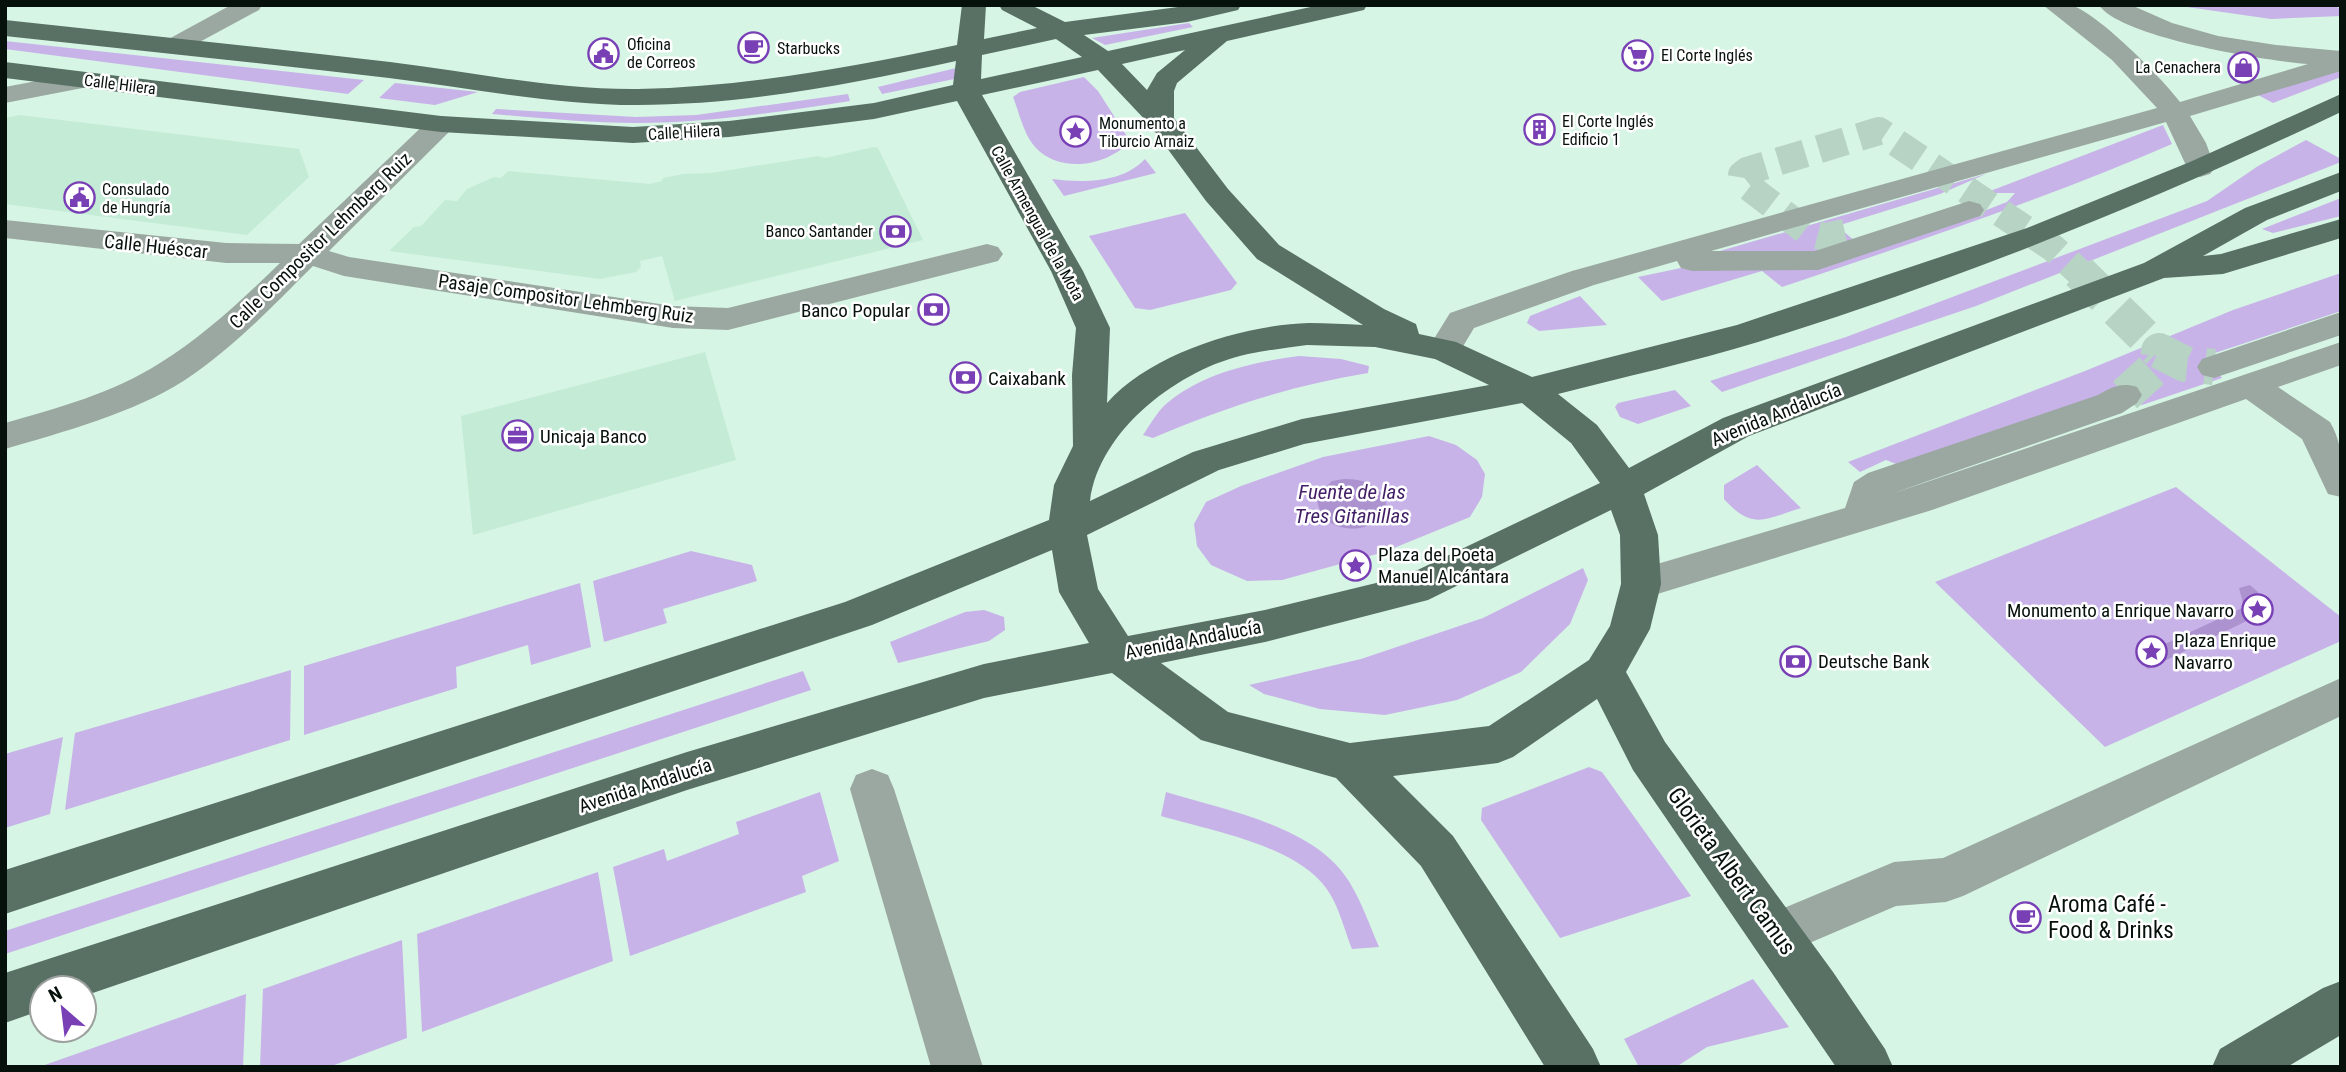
<svg xmlns="http://www.w3.org/2000/svg" width="2346" height="1072" font-family="'Roboto Condensed',sans-serif">
	<style>
		.built { fill: #c4ebd6 }
		.green { fill: #c8b3e9; fill-rule: evenodd }
		.water { fill: #ac93d0 }
		.lines { fill: none; stroke-linecap: round; stroke-linejoin: round }
		.minor-tunnel-far1 { stroke: #b7d3c4; stroke-width: 28; stroke-dasharray: 28 14; stroke-linecap: butt }
		.minor-tunnel { stroke: #b7d3c4; stroke-width: 36; stroke-dasharray: 36 18; stroke-linecap: butt }
		.minor { fill: #9ba8a1; fill-rule: evenodd }
		.major { fill: #597064; fill-rule: evenodd }
		.labels { text-anchor: middle; stroke-width: 5; stroke-linejoin: round; paint-order: stroke }
		.far-poi-label { font-size: 16px; fill: #07110c; stroke: #fff; text-anchor: start }
		.far-street-label { font-size: 16px; fill: #07110c; stroke: #fff }
		.street-label { font-size: 19px; fill: #07110c; stroke: #fff }
		.poi-label { font-size: 19px; fill: #07110c; stroke: #fff; text-anchor: start }
		.water-label { font-size: 21px; font-style: italic; fill: #421e66; stroke: #fff }
		.near-street-label { font-size: 23px; fill: #07110c; stroke: #fff }
		.near-poi-label { font-size: 23px; fill: #07110c; stroke: #fff; text-anchor: start }
	</style>
	<rect width="100%" height="100%" fill="#d6f5e4"/>
	<path class="built" d="M20,115L299,149L309,177L247,235L5,204V118Z
		M874,147L878,148L923,240L675,301L662,256L640,261L641,267L636,272L600,279L389,251L414,227L421,226L445,200L457,201L467,189L494,177L501,178L508,171L650,184L662,181L663,178L684,174L711,173L818,156L825,158Z
		M705,352L736,460L473,535L461,416Z"/>
	<path class="green" d="M2173,5H2333L2341,9V16L2271,19Z
		M1189,23L1193,27L1105,45L1092,38Z
		M5,41L364,80L348,94L5,49Z
		M960,67L959,78L882,94L878,87Z
		M2341,70V77L2273,103L2258,95Z
		M1084,77L1098,91L1130,141C1108,166 1061,174 1036,148C1024,136 1019,112 1013,97L1020,92Z
		M395,83L478,92L435,105L379,98Z
		M848,94L850,101C779,112 708,123 636,123C588,123 540,118 492,114L496,109L636,117L696,115Z
		M2163,125L2172,144C2045,199 1913,243 1782,287L1762,271L1662,301L1638,277L1681,268L1767,269L1976,214L2007,202L2015,193H1985Z
		M2306,140L2341,159V162L1976,306L1722,392L1710,381L1846,337L2207,201L2258,166Z
		M1145,159L1156,173L1064,196L1052,179C1083,183 1123,183 1145,159Z
		M1986,174L1940,194L1837,226L1855,241L1819,252L1713,253Z
		M2341,198V216L2273,233L2262,229Z
		M1185,213L1237,283L1231,290L1150,310L1135,308L1089,236Z
		M2341,273V311L2206,356L2222,378L2142,405L2111,388L2103,394L1901,466L1886,460L1860,472L1848,462L2085,371L2233,310Z
		M1580,296L1607,325L1539,331L1527,323L1530,316Z
		M1299,356L1341,359L1369,366L1368,373C1293,385 1223,408 1153,438L1143,435C1150,425 1157,412 1166,404C1202,373 1253,362 1299,356Z
		M1675,390L1691,406L1638,424L1620,417L1615,407L1618,403Z
		M1429,436L1456,445L1477,460L1485,474L1482,497L1470,517L1384,552L1282,580L1247,581L1211,565L1197,546L1194,524L1206,502L1241,486L1323,457ZM1380,490C1404,530 1346,536 1322,516Z
		M1757,465L1801,508C1765,519 1753,531 1724,499V485Z
		M2176,487L2341,617V641L2105,747L1935,582Z
		M691,551L752,565L757,581L663,609L667,623L604,642L593,581Z
		M1583,568L1588,580L1570,624L1521,672L1457,700L1385,715L1320,709L1264,694L1249,685L1361,659L1483,618Z
		M580,583L591,647L531,665L528,645L456,667L457,688L304,735V666Z
		M984,610L1004,617L1005,630L989,641L898,663L890,642L965,612Z
		M291,670L290,740L65,810L75,733Z
		M803,671L811,690L5,954V931Z
		M63,737L50,814L5,828V754Z
		M1589,767L1602,772L1691,896L1560,938L1481,820L1482,808Z
		M820,792L839,861L802,876L806,892L630,956L613,867L664,849L667,861L739,834L736,822Z
		M1166,792C1224,810 1317,826 1350,883C1362,903 1370,926 1379,947L1352,949C1345,932 1340,910 1330,894C1302,846 1212,831 1161,816Z
		M598,872L613,961L422,1032L417,934Z
		M402,940L407,1038L329,1067H260L263,989Z
		M1753,979L1789,1027L1707,1047L1676,1067H1639L1624,1039Z
		M246,994L243,1067H39Z"/>
	<path class="water" d="M1344,479C1359,479 1374,482 1383,495C1404,530 1318,548 1317,496L1332,481Z
		M2250,585L2258,592L2263,613L2148,669L2135,658L2244,607L2239,588Z"/>
	<g class="lines">
		<path class="minor-tunnel-far1" d="M1845,233L1825,237L1809,233L1741,181L1742,175L1747,171L1879,131L2053,248L2081,274"/>
		<path class="minor-tunnel" d="M2079,272L2159,351
			M2125,395L2158,365L2159,351L2185,364L2214,367"/>
		<path class="minor" d="M231,5H262L259,10L183,51L174,54L165,51L161,46L165,41Z
			M2043,5C2051,5 2062,4 2070,5C2095,10 2164,80 2180,102L2308,64C2268,61 2121,38 2099,5H2131L2172,23L2218,36L2276,45L2341,51V71L2190,116L2206,143L2215,168L2210,174L2200,177L2190,174L2166,122L1711,251H1815L1969,201L1980,204L1984,210L1980,216L1818,270L1692,271L1681,268L1677,261L1594,285L1474,328L1456,358L1444,361L1432,358L1427,350L1450,313L1572,271L2157,108L2112,60Z
			M84,72L93,74L97,80L93,86L5,103V87Z
			M441,116L451,118L455,124L451,130L329,251L349,257L673,306L728,308L987,244L998,247L1003,254L998,261L728,330L673,328L344,276L313,266C273,306 233,348 185,380C134,413 63,432 5,449V423C58,408 113,393 160,363C204,336 243,299 280,263H226L5,238V220L226,243L299,244L431,118Z
			M2341,312V335L2214,378L2202,375L2197,367L2202,359Z
			M2341,342V365L2278,387L2330,422C2345,448 2341,468 2341,497L2328,494L2302,439L2246,399L1932,510L1641,599L1627,595L1621,584L1627,573L1845,508L1854,482L1868,473L2098,395C2112,387 2121,382 2137,387L2142,395L2137,403L2122,413L1891,494Z
			M2341,678V716L1963,896L1946,902L1896,906L1777,957L1760,950L1753,934L1760,918L1894,862L1943,858Z
			M872,769L888,775L894,789L983,1067H931L850,789L856,775Z"/>
		<path class="major" d="M962,5H986L984,39L1037,28L1002,10L999,5H1031L1065,22L1193,5H1241L1238,10L1187,22L1084,35L1108,51L1320,5H1367L1364,10L1227,41L1177,83L1174,91V118L1228,189L1279,245L1384,309L1416,324L1419,334L1456,342L1532,377L1737,325L2027,228L2190,162L2341,94V112C2152,202 1958,280 1758,342C1692,362 1624,377 1558,394L1597,425L1629,468L1723,418L2144,263L2245,208L2341,172V191L2267,220L2203,256L2221,254L2341,219V238L2223,274L2164,278L1749,436L1644,494L1658,535L1661,584L1650,629L1626,672L1665,742L1833,972L1885,1049L1893,1067H1836L1633,770L1597,699L1513,757L1498,763L1393,776L1453,836L1593,1049L1601,1067H1545L1421,866L1336,778L1201,740L1112,673L984,698L687,790L84,996V988H42V1010L5,1023V973L687,752L984,664L1089,643L1059,592L1052,550L872,625L5,914V870L845,602L1049,520L1054,485L1073,446L1072,375L1076,328L1051,271L957,101L874,119L729,137L633,143L441,132L5,78V62L441,116L633,127L729,121L874,103L953,85L956,61C851,84 744,105 637,105C554,105 471,88 389,78C261,63 133,50 5,36V20C133,34 262,47 390,62C472,72 555,90 638,89C745,87 852,67 957,45ZM1056,39L1082,57L981,79L982,55ZM1185,50L1157,73L1147,90L1122,64ZM1098,70L1150,125L1206,201L1257,259L1363,325C1345,324 1327,323 1309,323C1244,325 1151,353 1107,403L1110,328L1083,271L982,95ZM1307,345L1375,347L1435,359L1489,385L1302,419L1193,452L1090,501C1099,429 1181,368 1248,354C1267,350 1287,348 1307,345ZM1522,403L1571,443L1600,483L1405,576L1265,610L1128,636L1098,589L1087,535L1219,470L1304,444ZM1611,510L1620,535L1621,584L1610,626L1589,660L1489,726L1350,743L1228,712L1161,663L1265,642L1428,600Z
			M2341,981V1035L2287,1067H2212L2220,1049L2323,988Z"/>
	</g>
	<defs>
		<symbol id="cafe-ring" viewBox="-11 -11 22 22"><circle r="9.5" fill="#fff" stroke="#7940b6" stroke-width="1.5"/><path d="M-5.5-4.5H6V0H3Q3 3.5 0 3.5H-2.5Q-5.5 3.5-5.5 0ZM3-3.2v2h1.7v-2ZM-6 4.5H4V6H-6Z" fill="#7940b6"/></symbol>
		<symbol id="civic-ring" viewBox="-11 -11 22 22"><circle r="9.5" fill="#fff" stroke="#7940b6" stroke-width="1.5"/><path d="M-.6-6.5H3V-4.5H.6V-3L4-1V1h2V6H-6V1h2V-1L-.6-3ZM-1.2 2.5V6h2.4V2.5Z" fill="#7940b6"/></symbol>
		<symbol id="supermarket-ring" viewBox="-11 -11 22 22"><circle r="9.5" fill="#fff" stroke="#7940b6" stroke-width="1.5"/><path d="M-6-5.5h2.5l.6 2H6L4.5 2H-2.5L-4.4-4H-6ZM-1.5 3.2a1.3 1.3 0 1 0 .1 0ZM3 3.2a1.3 1.3 0 1 0 .1 0Z" fill="#7940b6"/></symbol>
		<symbol id="shop-ring" viewBox="-11 -11 22 22"><circle r="9.5" fill="#fff" stroke="#7940b6" stroke-width="1.5"/><path d="M-5-2.5h2.3a2.7 3.5 0 0 1 5.4 0H5L5.5 6h-11ZM-1.5-2.5h3a1.5 2.3 0 0 0-3 0Z" fill="#7940b6"/></symbol>
		<symbol id="building-ring" viewBox="-11 -11 22 22"><circle r="9.5" fill="#fff" stroke="#7940b6" stroke-width="1.5"/><path d="M-4-6H4V6H1V3H-1V6H-4ZM-2.5-4.3h1.7v1.8h-1.7ZM.8-4.3h1.7v1.8H.8ZM-2.5-1h1.7V.8h-1.7ZM.8-1h1.7V.8H.8Z" fill="#7940b6"/></symbol>
		<symbol id="sight-ring" viewBox="-11 -11 22 22"><circle r="9.5" fill="#fff" stroke="#7940b6" stroke-width="1.5"/><path d="M0-6L1.8-2.2L6-1.7L2.9 1.2L3.7 5.4L0 3.3L-3.7 5.4L-2.9 1.2L-6-1.7L-1.8-2.2Z" fill="#7940b6"/></symbol>
		<symbol id="bank-ring" viewBox="-11 -11 22 22"><circle r="9.5" fill="#fff" stroke="#7940b6" stroke-width="1.5"/><path d="M-6-4H6V4H-6ZM0-2.3a2.3 2.3 0 1 0 0 4.6a2.3 2.3 0 1 0 0-4.6Z" fill="#7940b6"/></symbol>
		<symbol id="office-ring" viewBox="-11 -11 22 22"><circle r="9.5" fill="#fff" stroke="#7940b6" stroke-width="1.5"/><path d="M-6-3h4V-5.5h4V-3h4V5H-6ZM-1-4.5V-3h2v-1.5ZM-6 0V1H6V0Z" fill="#7940b6"/></symbol>
	</defs>
	<g fill-rule="evenodd">
		<use href="#cafe-ring" x="736" y="30" width="35" height="35"/>
		<use href="#civic-ring" x="586" y="36" width="35" height="35"/>
		<use href="#supermarket-ring" x="1620" y="38" width="35" height="35"/>
		<use href="#shop-ring" x="2226" y="50" width="35" height="35"/>
		<use href="#building-ring" x="1522" y="112" width="35" height="35"/>
		<use href="#sight-ring" x="1058" y="114" width="35" height="35"/>
		<use href="#civic-ring" x="62" y="180" width="35" height="35"/>
		<use href="#bank-ring" x="878" y="214" width="35" height="35"/>
		<use href="#bank-ring" x="916" y="292" width="35" height="35"/>
		<use href="#bank-ring" x="948" y="360" width="35" height="35"/>
		<use href="#office-ring" x="500" y="418" width="35" height="35"/>
		<use href="#sight-ring" x="1338" y="548" width="35" height="35"/>
		<use href="#sight-ring" x="2240" y="592" width="35" height="35"/>
		<use href="#sight-ring" x="2134" y="634" width="35" height="35"/>
		<use href="#bank-ring" x="1778" y="644" width="35" height="35"/>
		<use href="#cafe-ring" x="2008" y="900" width="35" height="35"/>
	</g>
	<g class="labels">
		<g class="far-poi-label">
			<text x="627" y="50">Oficina<tspan x="627" dy="18">de Correos</tspan></text>
			<text x="777" y="54">Starbucks</text>
			<text x="1661" y="61">El Corte Inglés</text>
			<text x="2221" y="73" text-anchor="end">La Cenachera</text>
			<text x="1562" y="127">El Corte Inglés<tspan x="1562" dy="18">Edificio 1</tspan></text>
			<text x="1099" y="129">Monumento a<tspan x="1099" dy="18">Tiburcio Arnaiz</tspan></text>
			<text x="102" y="195">Consulado<tspan x="102" dy="18">de Hungría</tspan></text>
			<text x="873" y="237" text-anchor="end">Banco Santander</text>
		</g>
		<g class="far-street-label">
			<text transform="translate(120 84) rotate(7)" y="6">Calle Hilera</text>
			<text transform="translate(684 132) rotate(-3)" y="6">Calle Hilera</text>
			<text transform="translate(1038 223) rotate(61)" y="6">Calle Armengual de la Mota</text>
		</g>
		<g class="street-label">
			<text transform="translate(320 240) rotate(-44)" y="7">Calle Compositor Lehmberg Ruiz</text>
			<text transform="translate(156 246) rotate(6)" y="7">Calle Huéscar</text>
			<text transform="translate(566 298) rotate(8)" y="7">Pasaje Compositor Lehmberg Ruiz</text>
			<text transform="translate(1776 414) rotate(-22)" y="7">Avenida Andalucía</text>
			<text transform="translate(1193 639) rotate(-11)" y="7">Avenida Andalucía</text>
			<text transform="translate(645 785) rotate(-18)" y="7">Avenida Andalucía</text>
		</g>
		<g class="poi-label">
			<text x="910" y="317" text-anchor="end">Banco Popular</text>
			<text x="988" y="385">Caixabank</text>
			<text x="540" y="443">Unicaja Banco</text>
			<text x="1378" y="561">Plaza del Poeta<tspan x="1378" dy="22">Manuel Alcántara</tspan></text>
			<text x="2234" y="617" text-anchor="end">Monumento a Enrique Navarro</text>
			<text x="2174" y="647">Plaza Enrique<tspan x="2174" dy="22">Navarro</tspan></text>
			<text x="1818" y="668">Deutsche Bank</text>
		</g>
		<g class="water-label">
			<text x="1352" y="499">Fuente de las<tspan x="1352" dy="24">Tres Gitanillas</tspan></text>
		</g>
		<g class="near-street-label">
			<text transform="translate(1732 871) rotate(54)" y="8">Glorieta Albert Camus</text>
		</g>
		<g class="near-poi-label">
			<text x="2048" y="912">Aroma Café -<tspan x="2048" dy="26">Food &amp; Drinks</tspan></text>
		</g>
	</g>
	<rect width="2346" height="1072" fill="none" stroke="#07110c" stroke-width="14"/>
	<g transform="translate(63 1009) rotate(332)"><circle r="33" fill="#ffffff" stroke="#9ca09e" stroke-width="2"/>
	<path d="M0-5L12 26L0 18L-12 26Z" fill="#7940b6"/>
	<text y="-10" font-size="19" font-weight="bold" text-anchor="middle" fill="#07110c">N</text>
	</g>
</svg>
